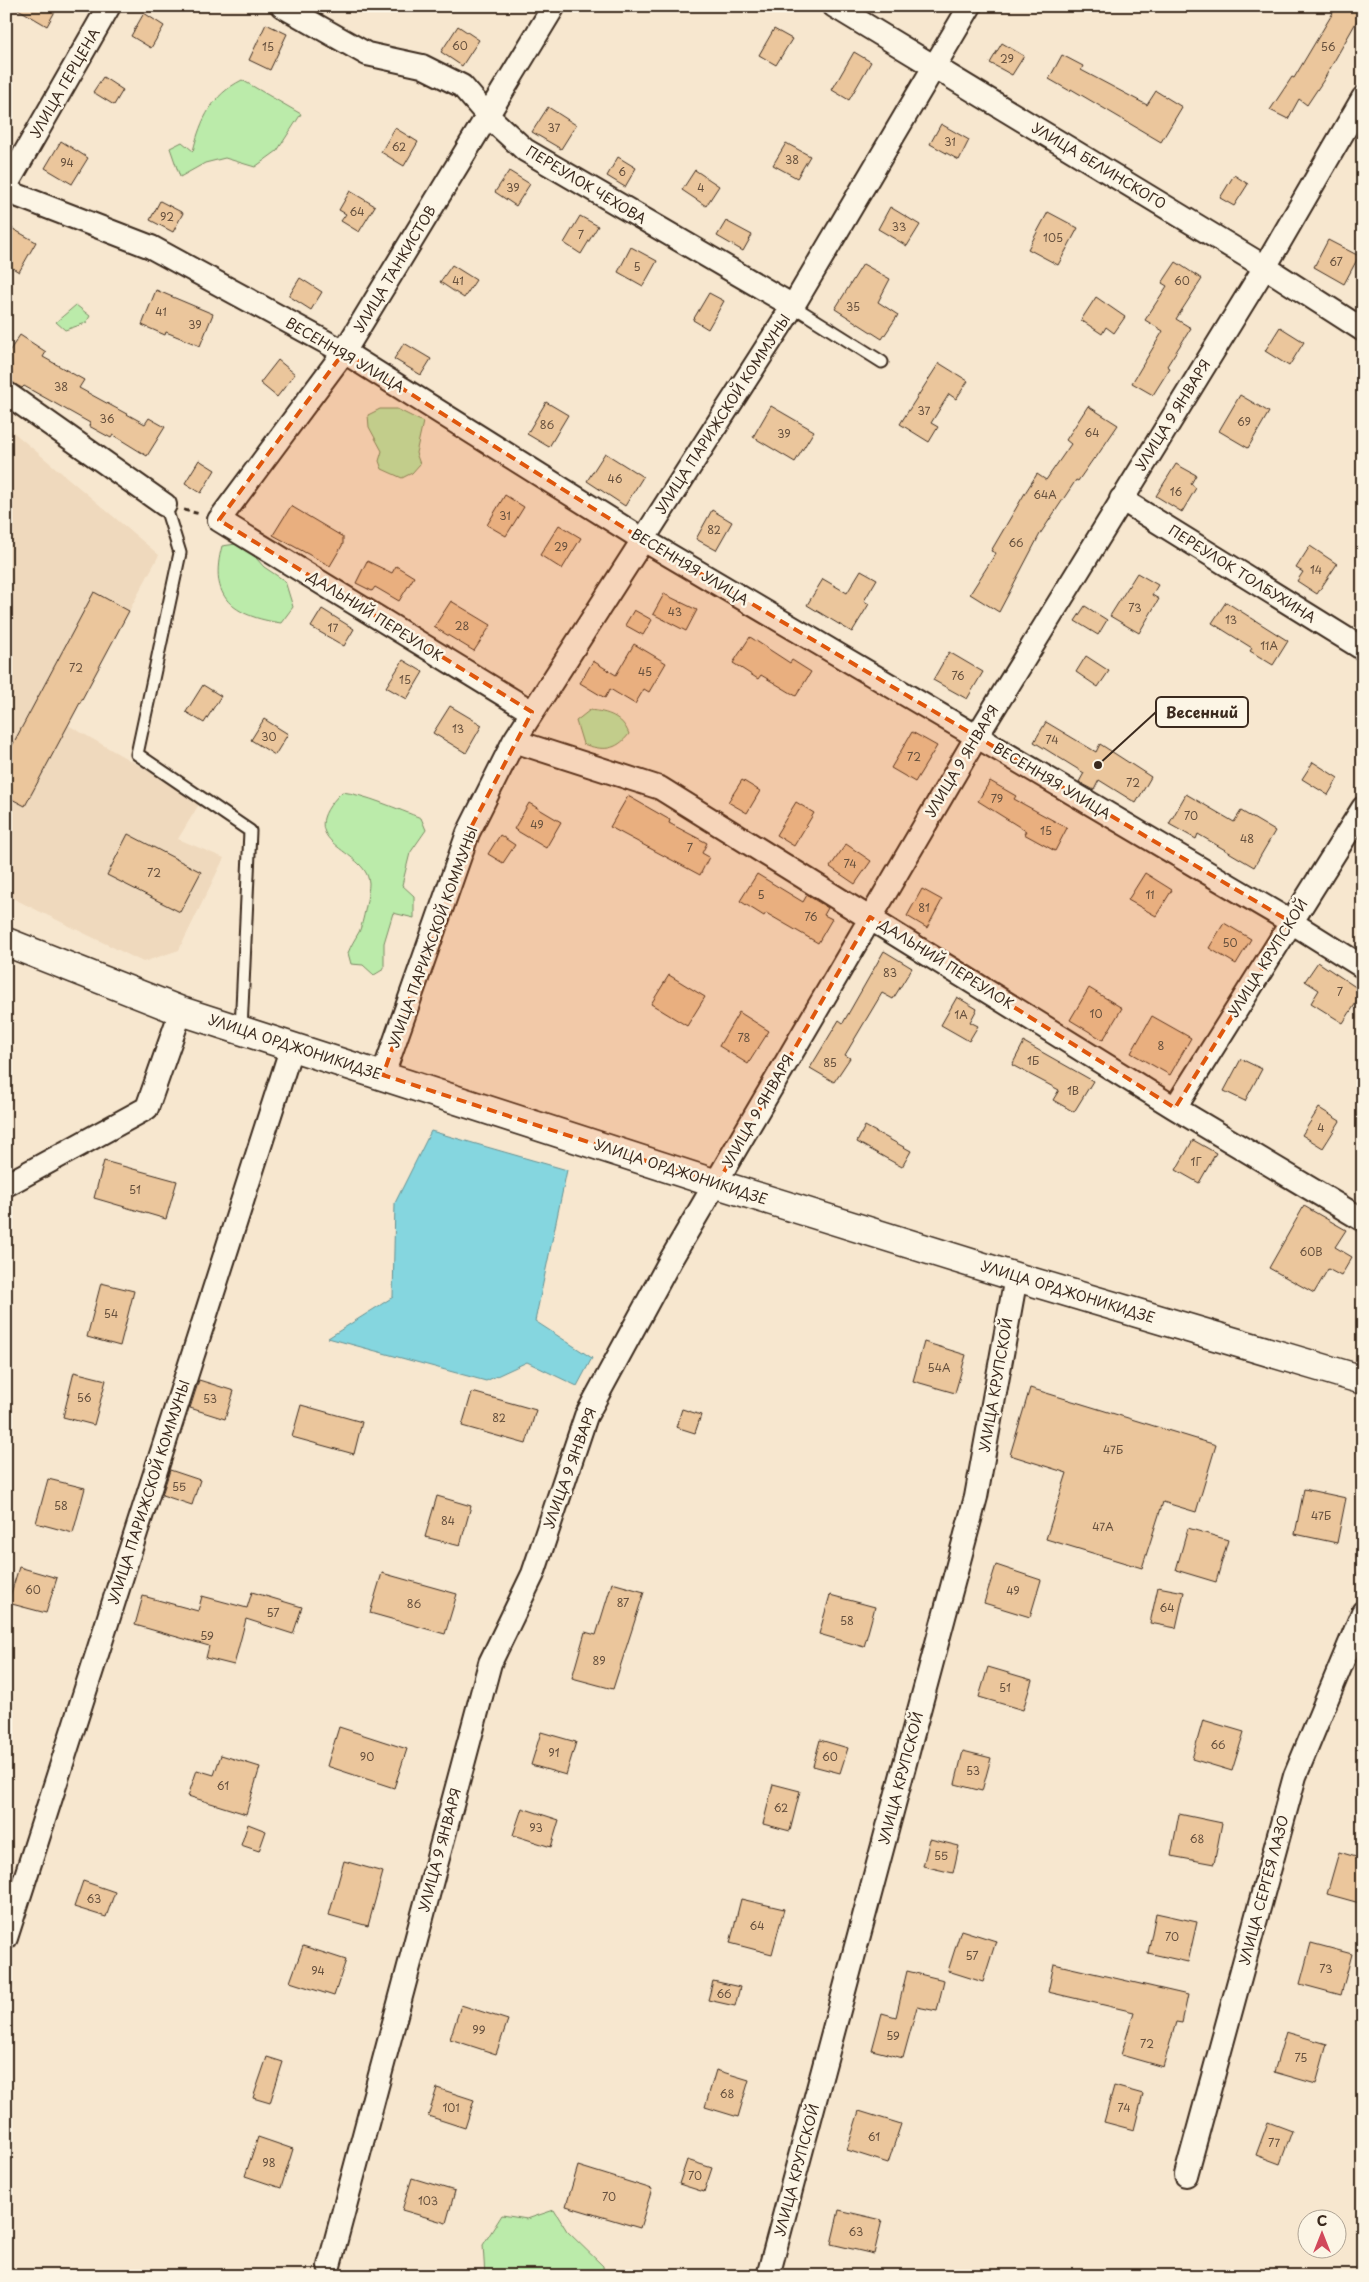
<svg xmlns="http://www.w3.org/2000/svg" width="1369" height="2282" font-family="'Playpen Sans',sans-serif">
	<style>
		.built { fill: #efd9bd }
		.green { fill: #bbebaa; stroke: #7b8a64 }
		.water { fill: #85d6df; stroke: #679192 }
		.building { fill: #ebc69c; stroke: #3b2a1e }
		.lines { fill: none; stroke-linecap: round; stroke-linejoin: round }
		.lane-casing { stroke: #3b2a1e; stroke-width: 15 }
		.street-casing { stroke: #3b2a1e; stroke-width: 26 }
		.secondary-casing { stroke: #3b2a1e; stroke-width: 31 }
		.path { stroke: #3b2a1e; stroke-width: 3; stroke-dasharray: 5 4; stroke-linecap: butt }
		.lane { stroke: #fcf5e5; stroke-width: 11 }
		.street { stroke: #fcf5e5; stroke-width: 22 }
		.secondary { stroke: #fcf5e5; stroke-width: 28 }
		.marked { fill: #df570d; fill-opacity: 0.2; stroke: #df570d; stroke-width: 4; stroke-dasharray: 10 6; stroke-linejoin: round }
		.labels { text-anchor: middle; stroke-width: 5; stroke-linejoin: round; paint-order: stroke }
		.number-label { font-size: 11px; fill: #67513e }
		.street-label { font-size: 14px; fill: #3b2a1e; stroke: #fcf5e5 }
		.leader { fill: none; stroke: #3b2a1e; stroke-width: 2 }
		.callout-dot { fill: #3b2a1e; stroke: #fcf5e5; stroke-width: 2 }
		.callout { fill: #fcf5e5; stroke: #3b2a1e; stroke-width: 2 }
		.callout-label { font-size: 15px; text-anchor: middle; font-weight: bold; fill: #3b2a1e }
	</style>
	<rect width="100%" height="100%" fill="#f7e7cf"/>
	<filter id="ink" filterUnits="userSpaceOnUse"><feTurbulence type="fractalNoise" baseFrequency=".02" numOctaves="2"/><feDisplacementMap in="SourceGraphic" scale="10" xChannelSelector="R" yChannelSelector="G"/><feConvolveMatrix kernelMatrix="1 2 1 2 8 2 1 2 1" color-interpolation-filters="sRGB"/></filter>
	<g filter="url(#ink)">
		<path class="built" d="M6,426L159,555L68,725L201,801L178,839L224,858L179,950L143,962L6,895Z"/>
		<path class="green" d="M242,80L301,114L277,151L255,167L225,158L205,163L180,177L170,148L182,142L193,151C201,119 212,95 242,80Z
			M76,305L90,316L86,323L65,330L56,322Z
			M380,409H397L423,422L416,453L420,464L412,473L402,478L382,469L379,461L382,451L369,427L368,415Z
			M236,544L249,550L264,567L285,581L293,607L281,623C233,616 208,598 222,546Z
			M590,710C608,712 622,716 629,734C616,751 603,751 583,744L576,721Z
			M342,792C363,794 400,810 421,818L426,830L410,853L402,885L414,896V918L393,913L384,943V969L374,975L363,965L351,964L348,953C351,945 355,939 359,932C363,924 369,893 369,883C367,848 288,845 342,792Z
			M554,2210L567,2231L603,2266L604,2276H485L483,2245L502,2215L527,2219Z"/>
		<path class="water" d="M431,1131L567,1170L535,1321L592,1358L577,1386L527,1362L486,1381L328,1338L393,1297L395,1203Z"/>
		<path class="building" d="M13,6H58L47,26Z
			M1337,6H1363V10L1323,81L1307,105L1299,99L1288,119L1270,110L1292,77L1294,78Z
			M144,13L164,26L151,48L131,36Z
			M266,24L287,34L270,70L249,60Z
			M458,26L479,40L462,66L441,52Z
			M774,29L792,39L776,65L759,55Z
			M1002,43L1024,56L1012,75L990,63Z
			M854,52L871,62L849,100L832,90Z
			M1062,55L1083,66L1081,70L1147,105L1156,91L1182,107L1161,142L1071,89L1070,91L1049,79Z
			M103,77L123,90L114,105L93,92Z
			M548,107L576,125L561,149L532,132Z
			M941,124L969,140L959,160L930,144Z
			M395,128L418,142L404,166L381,152Z
			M61,141L88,158L72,184L45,168Z
			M786,143L810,156L797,178L773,165Z
			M618,157L636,168L625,187L607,176Z
			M695,170L719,186L706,206L682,190Z
			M509,171L530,184L516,206L495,192Z
			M1234,175L1248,184L1234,206L1220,198Z
			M350,191L375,206L359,232L341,221L346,214L339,210Z
			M160,201L183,213L173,232L150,220Z
			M890,207L920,225L907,246L878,229Z
			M1048,212L1078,228L1058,265L1028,249Z
			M580,216L598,226L581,254L564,243Z
			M726,221L752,235L743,251L717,236Z
			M6,225L36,242L19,272L6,264Z
			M1328,240L1359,256L1344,284L1314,267Z
			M631,247L657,261L643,286L618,272Z
			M1176,262L1202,279L1176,319L1191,328L1167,366L1170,368L1153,395L1132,383L1163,331L1145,320L1167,286L1162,283Z
			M863,264L890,279L878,302L898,315L882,339L835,309Z
			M452,265L476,280L464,298L440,282Z
			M300,278L322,292L311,310L289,296Z
			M156,290L213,314L200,346L166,332L165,335L142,325Z
			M709,293L724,301L708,329L693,320Z
			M1096,297L1125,317L1114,333L1106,327L1102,334L1081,320Z
			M1280,327L1304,342L1289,366L1265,351Z
			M20,335L46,352L43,357L84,380L79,388L145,424L149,418L165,427L147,456L113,435L111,438L89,426L90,423L24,386L22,388L6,380V356Z
			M404,343L431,359L421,375L394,359Z
			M278,360L295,374L277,397L260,383Z
			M939,363L968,381L956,399L949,394L931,423L938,427L929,442L900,424Z
			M1240,395L1269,412L1248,448L1219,431Z
			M546,402L568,415L549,447L527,434Z
			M771,406L814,431L795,462L753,437Z
			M1088,406L1118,425L1095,459L1094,458L1078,481L1076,480L1040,534L999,612L970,594L996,553L991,551L1025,493L1037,474L1046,480L1071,444L1066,440Z
			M605,453L643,477L625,506L587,481Z
			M199,460L215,470L201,493L185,483Z
			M1176,464L1196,475L1191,484L1196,488L1182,512L1156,496Z
			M505,495L524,507L506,536L487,525Z
			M291,506L343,537V544L330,566L273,535Z
			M712,510L732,522L716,550L696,539Z
			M559,525L581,538L562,569L540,555Z
			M1310,546L1337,564L1317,594L1297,581L1303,572L1296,568Z
			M367,561L392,573L396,566L414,577L399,601L375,587L372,591L356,583Z
			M861,570L877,579L864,601L869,604L852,632L807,605L823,579L847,593Z
			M1137,573L1158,585L1152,595L1159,599L1139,633L1110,616Z
			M94,592L129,611L25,806L6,796V757Z
			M664,594L697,610L686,631L653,614Z
			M451,601L491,625L474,651L434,627Z
			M1226,602L1288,641L1273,665L1250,651L1252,648L1212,623Z
			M1085,606L1107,620L1098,635L1075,621Z
			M322,609L354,629L344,646L311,627Z
			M634,610L652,620L643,635L625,625Z
			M750,637L790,663L792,660L811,672L796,696L761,675L758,679L733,663Z
			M634,644L666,663L649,692L644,689L635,704L610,689L605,698L580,683L593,661L616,675Z
			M949,652L983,672L967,699L933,680Z
			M1086,656L1109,671L1098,687L1076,672Z
			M403,660L423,672L407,699L386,687Z
			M203,685L221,696L204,723L186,712Z
			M450,706L482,725L466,753L433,733Z
			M264,719L288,734L275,755L251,740Z
			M1046,722L1096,752L1100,744L1151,777L1136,803L1099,780L1094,790L1079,782L1084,773L1034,742Z
			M912,732L937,746L915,782L891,768Z
			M1313,762L1338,778L1328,795L1302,779Z
			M742,780L760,791L747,813L728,802Z
			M990,781L1016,796L1014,799L1067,828L1055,851L1024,834L1026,831L978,801Z
			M1186,794L1234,822L1241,811L1275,831L1254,867L1198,834L1196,839L1169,824Z
			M628,796L670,820L669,823L707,843L702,853L709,857L700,875L610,827Z
			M796,802L814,813L794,846L776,835Z
			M529,803L561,822L546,848L514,829Z
			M128,834L201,872L180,912L107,875Z
			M500,835L515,845L503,863L488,854Z
			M846,844L871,861L855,884L830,867Z
			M1145,873L1172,890L1156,916L1128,900Z
			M757,874L803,902L807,895L828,908L824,915L832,919L818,943L766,913L764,916L740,901Z
			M922,889L942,900L927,928L907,916Z
			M1224,923L1251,939L1236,964L1209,948Z
			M884,951L912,968L893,999L882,993L845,1055L850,1058L834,1082L810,1068L839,1020L843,1023Z
			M1318,962L1363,992L1343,1023L1311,1003L1319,990L1305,981Z
			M669,975L705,997L687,1026L651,1004Z
			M1089,988L1122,1008L1103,1040L1070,1020Z
			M957,997L977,1009L970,1022L978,1026L969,1041L941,1025Z
			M739,1012L769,1031L748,1064L719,1046Z
			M1152,1016L1191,1038L1170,1075L1131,1053Z
			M1024,1042L1093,1081L1074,1112L1053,1100L1059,1090L1012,1065Z
			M1241,1059L1262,1069L1245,1101L1224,1091Z
			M1319,1108L1340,1121L1323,1148L1302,1135Z
			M865,1126L911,1151L902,1167L857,1142Z
			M1193,1140L1216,1153L1199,1183L1176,1170Z
			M104,1161L177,1181L166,1219L94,1198Z
			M1304,1206L1346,1230L1335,1247L1352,1257L1341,1276L1328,1269L1314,1293L1269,1268Z
			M101,1283L134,1291L120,1346L87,1337Z
			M924,1342L966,1355L955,1393L913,1381Z
			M74,1372L106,1380L94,1425L63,1417Z
			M199,1380L234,1391L225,1419L190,1408Z
			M1030,1388L1216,1445L1196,1512L1163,1502L1142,1568L1046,1539L1067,1473L1010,1455Z
			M472,1392L536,1410L526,1444L462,1426Z
			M301,1405L362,1422L354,1454L292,1437Z
			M682,1409L701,1415L695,1433L676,1427Z
			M170,1470L200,1480L192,1505L162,1495Z
			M48,1479L85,1488L73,1533L36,1523Z
			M1304,1489L1346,1498L1337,1543L1295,1534Z
			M437,1496L471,1506L460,1546L425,1537Z
			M1188,1528L1228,1540L1216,1582L1176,1570Z
			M996,1565L1041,1580L1030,1617L984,1603Z
			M19,1567L57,1578L46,1613L8,1603Z
			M382,1573L457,1594L445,1634L370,1613Z
			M612,1583L644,1592L613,1689L572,1678L585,1632L596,1635Z
			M1158,1587L1184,1592L1176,1628L1150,1623Z
			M252,1592L302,1607L293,1634L246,1619L234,1665L206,1658L209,1646L135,1625L143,1596L198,1611L202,1596L247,1608Z
			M830,1595L875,1607L864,1647L819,1634Z
			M988,1667L1032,1680L1023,1710L979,1697Z
			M1203,1720L1244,1732L1232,1771L1192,1759Z
			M339,1727L407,1749L394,1788L327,1766Z
			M541,1732L576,1742L566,1775L531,1765Z
			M820,1740L848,1748L840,1773L813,1766Z
			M963,1751L991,1758L982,1791L955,1784Z
			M221,1755L260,1767L246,1814L188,1796L197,1770L214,1775Z
			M773,1784L800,1791L790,1831L763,1824Z
			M522,1808L559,1820L551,1847L513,1835Z
			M1179,1814L1222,1823L1214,1864L1171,1856Z
			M248,1824L266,1831L259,1851L241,1845Z
			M930,1839L959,1846L953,1873L923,1866Z
			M1339,1852L1363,1859V1904L1327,1894Z
			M344,1861L383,1872L368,1926L329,1915Z
			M83,1881L115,1892L106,1917L74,1907Z
			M741,1899L784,1909L772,1954L730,1943Z
			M1156,1913L1197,1922L1188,1962L1148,1953Z
			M961,1930L996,1941L983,1982L948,1971Z
			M1311,1943L1352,1954L1341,1995L1300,1984Z
			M303,1946L346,1960L334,1996L290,1982Z
			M1054,1964L1188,1995L1182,2023L1176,2022L1163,2067L1121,2055L1134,2012L1048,1992Z
			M907,1971L944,1980L937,2011L917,2007L903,2058L872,2050L882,2013L896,2017Z
			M713,1981L740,1987L735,2006L708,2000Z
			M461,2005L508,2020L496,2054L450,2039Z
			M1286,2032L1327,2044L1316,2084L1274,2072Z
			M267,2057L283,2062L270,2103L253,2098Z
			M716,2070L749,2080L738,2117L705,2107Z
			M1114,2086L1143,2094L1134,2130L1104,2122Z
			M437,2088L474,2100L465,2128L428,2116Z
			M859,2111L901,2124L888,2163L847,2150Z
			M1268,2122L1292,2131L1280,2164L1256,2155Z
			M258,2137L293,2149L281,2188L245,2176Z
			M687,2160L712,2168L704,2192L679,2184Z
			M578,2166L652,2189L640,2228L566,2206Z
			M412,2178L455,2191L446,2223L402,2210Z
			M839,2210L882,2220L874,2254L831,2244Z"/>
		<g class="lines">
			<defs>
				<path id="lane" d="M793,306L882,362
					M165,505L180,553L137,754L250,831L241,1030"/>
				<path id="street" d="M282,6L367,54L422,66L462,86L488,116L525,150L793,306
					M834,6L1265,267L1363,330
					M6,186L109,6
					M6,191L151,247L344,352L642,539L1291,922L1363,967
					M6,393L165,505
					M1121,499L1363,649
					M532,712L219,520L344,352L554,6
					M514,741L660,788L1175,1108L1363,1220
					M383,1075L468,833L514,741L793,306L970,6
					M1175,1108L1363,808
					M6,1185L147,1108L181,1011
					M6,1938L292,1046
					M1186,2175L1295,1776L1363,1612
					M329,2266L490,1663L533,1574L586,1416L670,1261L977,736L1265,267L1363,98
					M768,2276L976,1497L1016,1277"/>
				<path id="secondary" d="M6,942L181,1011L717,1184L1016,1277L1363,1380"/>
			</defs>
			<use href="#lane" class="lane-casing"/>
			<use href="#street" class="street-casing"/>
			<use href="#secondary" class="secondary-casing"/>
			<path class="path" d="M184,510L200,514"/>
			<use href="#lane" class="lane"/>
			<use href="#street" class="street"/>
			<use href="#secondary" class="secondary"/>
		</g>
	</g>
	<path class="marked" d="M344,352L642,539L1291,922L1175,1108L870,917L717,1184L383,1075L468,833L532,712L219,520Z"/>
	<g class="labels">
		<g class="number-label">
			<text x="460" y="50">60</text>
			<text x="268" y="51">15</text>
			<text x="1328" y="51">56</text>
			<text x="1007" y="63">29</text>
			<text x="554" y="132">37</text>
			<text x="950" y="146">31</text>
			<text x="399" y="151">62</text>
			<text x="792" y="164">38</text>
			<text x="67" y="167">94</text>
			<text x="622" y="176">6</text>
			<text x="513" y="192">39</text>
			<text x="701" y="192">4</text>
			<text x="357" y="216">64</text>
			<text x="167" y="221">92</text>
			<text x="899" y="231">33</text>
			<text x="581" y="239">7</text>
			<text x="1053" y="242">105</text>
			<text x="1336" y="266">67</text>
			<text x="637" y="271">5</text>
			<text x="458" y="285">41</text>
			<text x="1182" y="285">60</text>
			<text x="853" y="311">35</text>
			<text x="161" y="316">41</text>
			<text x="195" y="329">39</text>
			<text x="61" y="391">38</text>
			<text x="924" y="415">37</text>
			<text x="107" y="423">36</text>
			<text x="1244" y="426">69</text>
			<text x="547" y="429">86</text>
			<text x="1092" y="437">64</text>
			<text x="784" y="438">39</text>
			<text x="615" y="483">46</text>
			<text x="1176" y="496">16</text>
			<text x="1045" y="499">64А</text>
			<text x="505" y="520">31</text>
			<text x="714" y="534">82</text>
			<text x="1016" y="547">66</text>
			<text x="561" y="551">29</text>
			<text x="1316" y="574">14</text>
			<text x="1135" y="612">73</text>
			<text x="675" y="616">43</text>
			<text x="1231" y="624">13</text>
			<text x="462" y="630">28</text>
			<text x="333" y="632">17</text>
			<text x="1269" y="650">11А</text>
			<text x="76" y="672">72</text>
			<text x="645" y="676">45</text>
			<text x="958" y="680">76</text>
			<text x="405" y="684">15</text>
			<text x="458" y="733">13</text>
			<text x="269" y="741">30</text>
			<text x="1052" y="744">74</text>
			<text x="914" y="761">72</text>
			<text x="1133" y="787">72</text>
			<text x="997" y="803">79</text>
			<text x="1191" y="820">70</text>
			<text x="537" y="829">49</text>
			<text x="1046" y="835">15</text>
			<text x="1247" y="843">48</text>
			<text x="690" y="852">7</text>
			<text x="850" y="868">74</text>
			<text x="154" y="877">72</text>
			<text x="761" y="899">5</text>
			<text x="1150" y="899">11</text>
			<text x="924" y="912">81</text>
			<text x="811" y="921">76</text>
			<text x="1230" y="947">50</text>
			<text x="890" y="977">83</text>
			<text x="1340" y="996">7</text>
			<text x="1096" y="1018">10</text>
			<text x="961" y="1019">1А</text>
			<text x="744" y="1042">78</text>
			<text x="1161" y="1050">8</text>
			<text x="1033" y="1065">1Б</text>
			<text x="830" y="1067">85</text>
			<text x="1073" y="1095">1В</text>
			<text x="1321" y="1132">4</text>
			<text x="1196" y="1166">1Г</text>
			<text x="135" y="1194">51</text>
			<text x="1311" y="1256">60В</text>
			<text x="111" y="1318">54</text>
			<text x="939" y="1372">54А</text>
			<text x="84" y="1402">56</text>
			<text x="210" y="1403">53</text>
			<text x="499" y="1422">82</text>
			<text x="1113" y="1454">47Б</text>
			<text x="179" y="1491">55</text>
			<text x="61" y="1510">58</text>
			<text x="1321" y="1520">47Б</text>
			<text x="448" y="1525">84</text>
			<text x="1103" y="1531">47А</text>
			<text x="33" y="1594">60</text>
			<text x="1013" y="1595">49</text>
			<text x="623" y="1607">87</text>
			<text x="414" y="1608">86</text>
			<text x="1167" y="1612">64</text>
			<text x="273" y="1617">57</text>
			<text x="847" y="1625">58</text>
			<text x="207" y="1640">59</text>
			<text x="599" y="1665">89</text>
			<text x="1005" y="1692">51</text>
			<text x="1218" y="1749">66</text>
			<text x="554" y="1757">91</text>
			<text x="367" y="1761">90</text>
			<text x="830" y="1761">60</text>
			<text x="973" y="1775">53</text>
			<text x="223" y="1790">61</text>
			<text x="781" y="1812">62</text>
			<text x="536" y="1832">93</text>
			<text x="1197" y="1843">68</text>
			<text x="941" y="1860">55</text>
			<text x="94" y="1903">63</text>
			<text x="757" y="1930">64</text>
			<text x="1172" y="1941">70</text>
			<text x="972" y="1960">57</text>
			<text x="1326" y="1973">73</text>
			<text x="318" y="1975">94</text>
			<text x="724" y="1998">66</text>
			<text x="479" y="2034">99</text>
			<text x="893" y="2040">59</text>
			<text x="1147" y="2048">72</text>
			<text x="1301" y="2062">75</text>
			<text x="727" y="2098">68</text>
			<text x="451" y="2112">101</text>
			<text x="1124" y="2112">74</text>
			<text x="874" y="2141">61</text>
			<text x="1274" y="2147">77</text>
			<text x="269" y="2167">98</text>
			<text x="695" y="2180">70</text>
			<text x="609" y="2201">70</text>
			<text x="428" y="2205">103</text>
			<text x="856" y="2236">63</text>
		</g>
		<g class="street-label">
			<text transform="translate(65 83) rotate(-60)" y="5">УЛИЦА ГЕРЦЕНА</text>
			<text transform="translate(1099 166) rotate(31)" y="5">УЛИЦА БЕЛИНСКОГО</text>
			<text transform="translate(586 185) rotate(31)" y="5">ПЕРЕУЛОК ЧЕХОВА</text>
			<text transform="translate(395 269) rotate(-59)" y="5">УЛИЦА ТАНКИСТОВ</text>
			<text transform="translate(345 355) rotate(30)" y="5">ВЕСЕННЯЯ УЛИЦА</text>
			<text transform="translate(723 414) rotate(-57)" y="5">УЛИЦА ПАРИЖСКОЙ КОММУНЫ</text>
			<text transform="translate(1173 415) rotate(-58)" y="5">УЛИЦА 9 ЯНВАРЯ</text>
			<text transform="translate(690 567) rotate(31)" y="5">ВЕСЕННЯЯ УЛИЦА</text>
			<text transform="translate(1242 574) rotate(32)" y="5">ПЕРЕУЛОК ТОЛБУХИНА</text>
			<text transform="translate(375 616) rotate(32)" y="5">ДАЛЬНИЙ ПЕРЕУЛОК</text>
			<text transform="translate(962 761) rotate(-59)" y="5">УЛИЦА 9 ЯНВАРЯ</text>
			<text transform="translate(1052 781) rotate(31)" y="5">ВЕСЕННЯЯ УЛИЦА</text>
			<text transform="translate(433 937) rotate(-70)" y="5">УЛИЦА ПАРИЖСКОЙ КОММУНЫ</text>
			<text transform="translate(1268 958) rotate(-58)" y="5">УЛИЦА КРУПСКОЙ</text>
			<text transform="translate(946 964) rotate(32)" y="5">ДАЛЬНИЙ ПЕРЕУЛОК</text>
			<text transform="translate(295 1047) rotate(18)" y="5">УЛИЦА ОРДЖОНИКИДЗЕ</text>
			<text transform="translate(758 1111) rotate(-60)" y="5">УЛИЦА 9 ЯНВАРЯ</text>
			<text transform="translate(681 1172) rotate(18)" y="5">УЛИЦА ОРДЖОНИКИДЗЕ</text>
			<text transform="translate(1068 1292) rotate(17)" y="5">УЛИЦА ОРДЖОНИКИДЗЕ</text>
			<text transform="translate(996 1385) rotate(-80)" y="5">УЛИЦА КРУПСКОЙ</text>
			<text transform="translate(570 1468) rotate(-70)" y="5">УЛИЦА 9 ЯНВАРЯ</text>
			<text transform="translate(149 1492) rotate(-72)" y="5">УЛИЦА ПАРИЖСКОЙ КОММУНЫ</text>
			<text transform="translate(901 1778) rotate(-75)" y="5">УЛИЦА КРУПСКОЙ</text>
			<text transform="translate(440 1850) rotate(-75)" y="5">УЛИЦА 9 ЯНВАРЯ</text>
			<text transform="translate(1264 1890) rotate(-75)" y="5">УЛИЦА СЕРГЕЯ ЛАЗО</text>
			<text transform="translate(797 2170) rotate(-75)" y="5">УЛИЦА КРУПСКОЙ</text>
		</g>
	</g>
	<path class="leader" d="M1098 765L1156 712"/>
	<circle class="callout-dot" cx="1098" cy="765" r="5"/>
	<rect class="callout" x="1156" y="697" width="92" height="30" rx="5"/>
	<g class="callout-label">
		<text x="1202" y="718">Весенний</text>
	</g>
	<rect width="1369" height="2282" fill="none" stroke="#fcf5e5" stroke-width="25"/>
	<rect x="12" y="12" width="1344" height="2257" fill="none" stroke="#3b2a1e" stroke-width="2" filter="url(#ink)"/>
	<g transform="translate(1322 2234)"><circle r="24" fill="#fcf5e5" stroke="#afa495"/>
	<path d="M0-4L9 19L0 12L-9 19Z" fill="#d1495b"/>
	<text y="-8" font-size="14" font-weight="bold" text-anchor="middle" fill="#3b2a1e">С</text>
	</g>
</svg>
